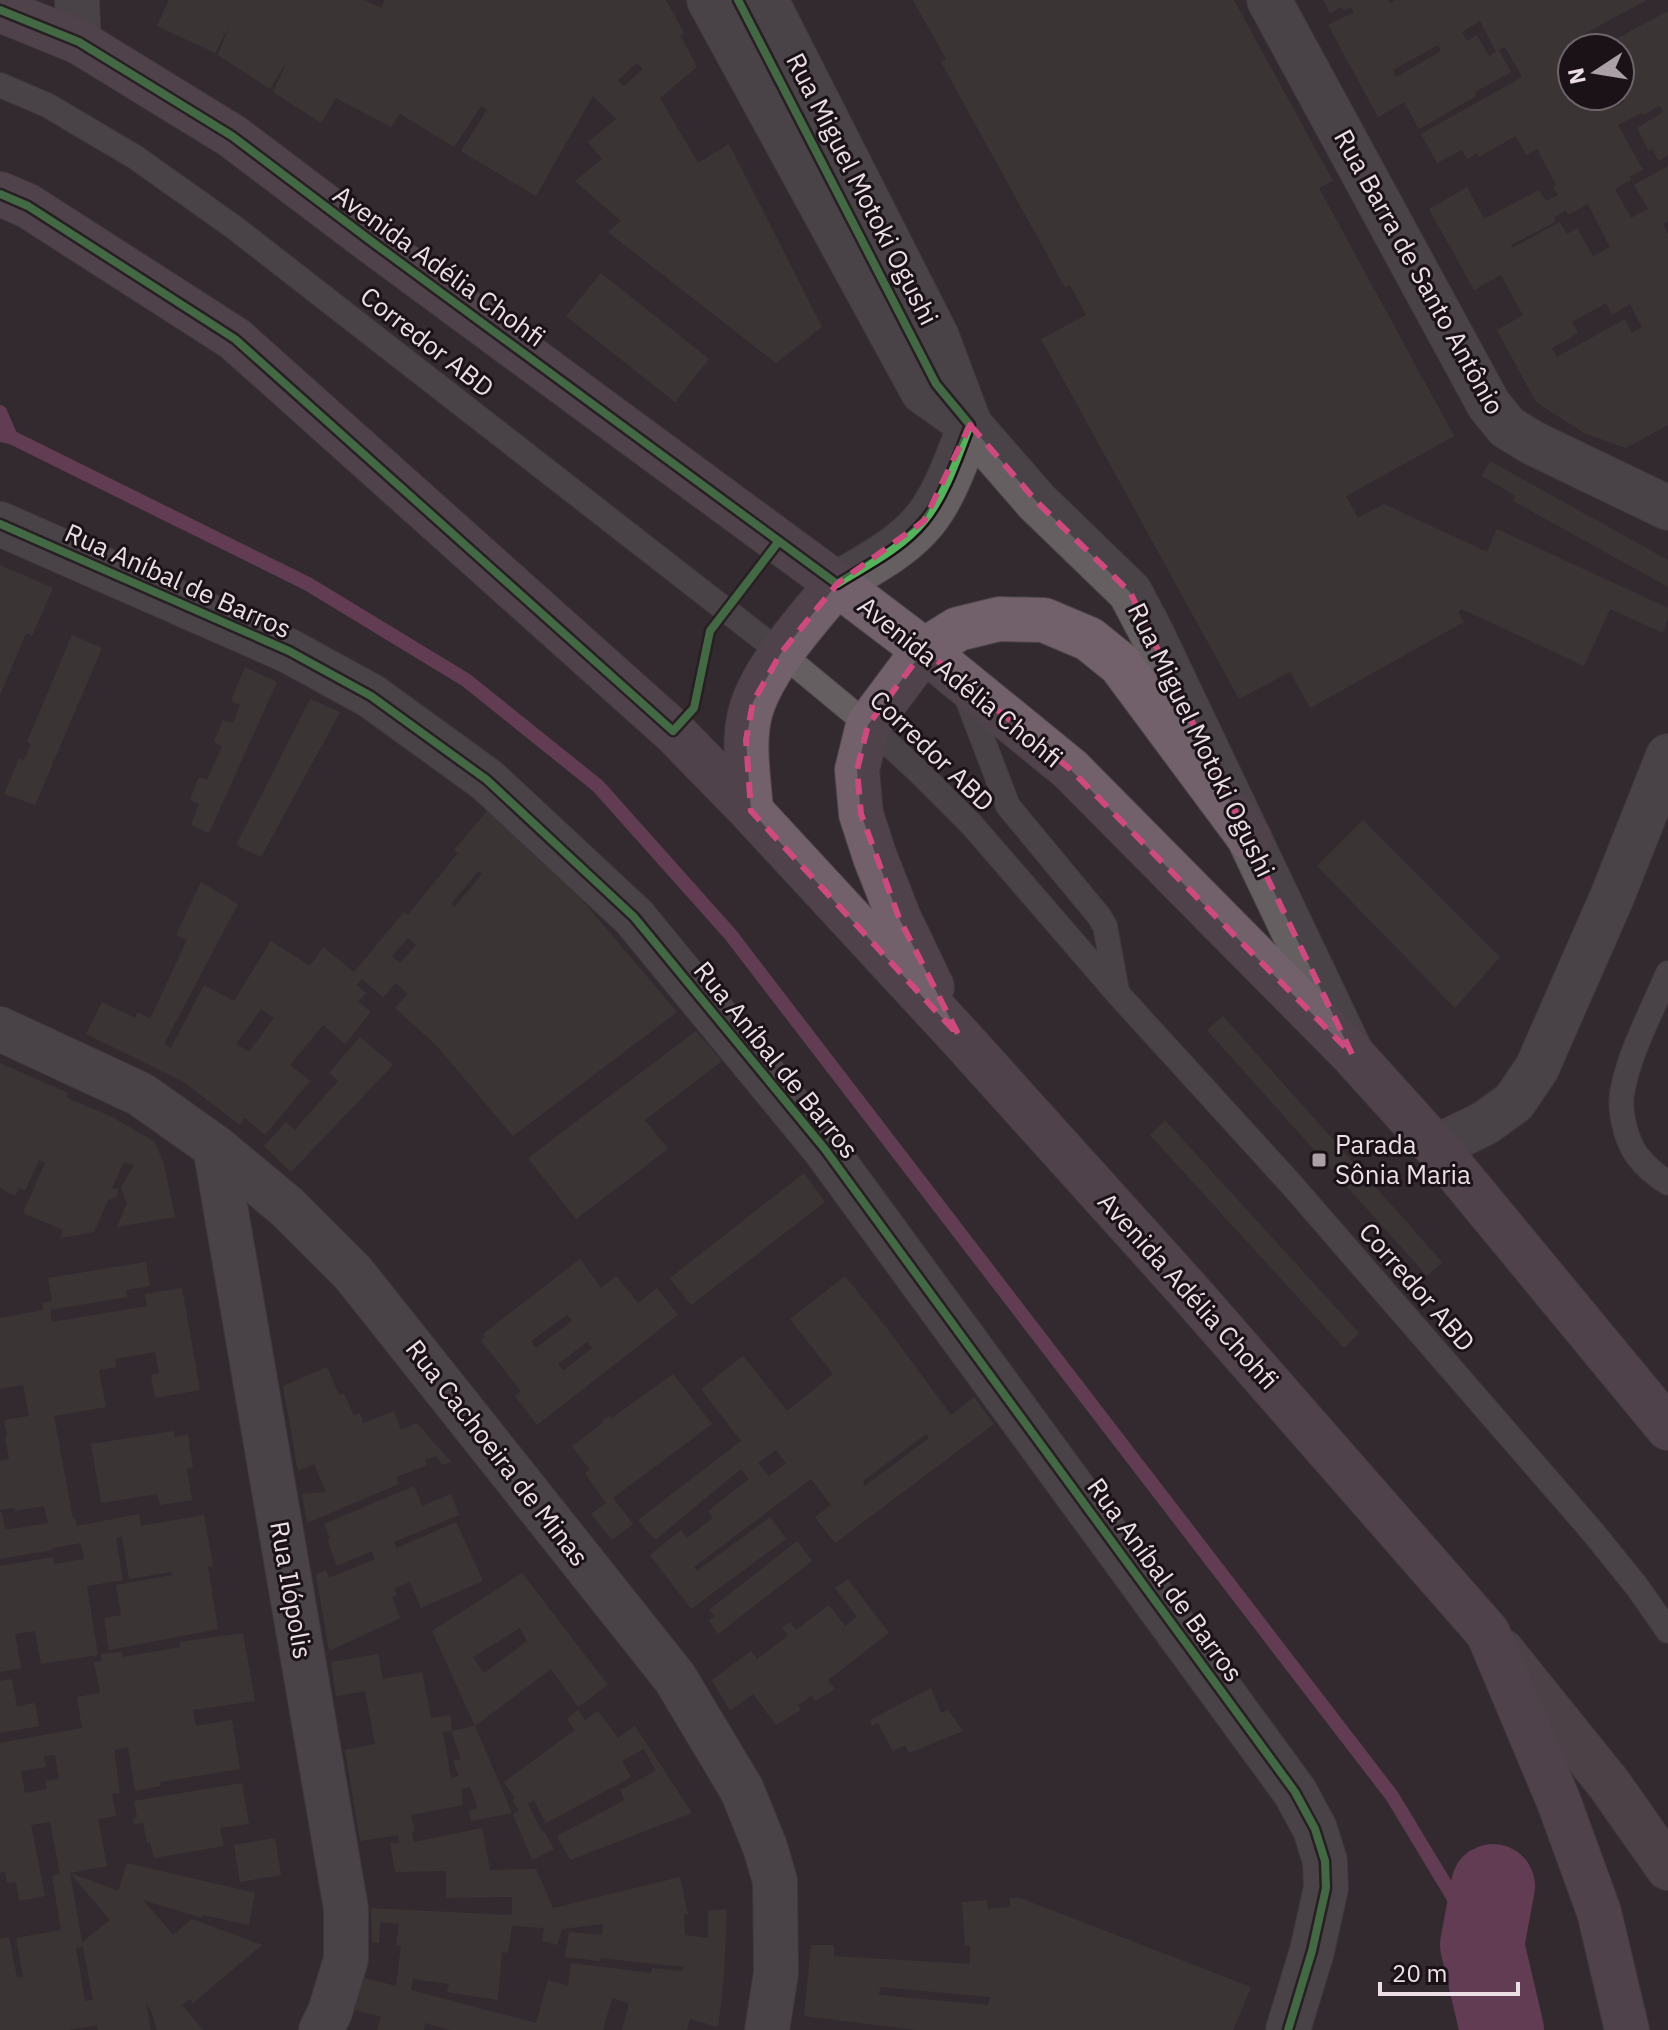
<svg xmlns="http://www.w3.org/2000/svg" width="1668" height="2030" font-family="'IBM Plex Sans',sans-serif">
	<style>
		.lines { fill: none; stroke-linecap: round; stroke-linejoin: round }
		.stream { stroke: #9c537e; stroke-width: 14 }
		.river { stroke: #9c537e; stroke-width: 84 }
		.building { fill: #44423d; fill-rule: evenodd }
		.service-casing { stroke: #4d4549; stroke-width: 26 }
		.minor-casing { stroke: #4d4549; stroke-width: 46 }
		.secondary-casing { stroke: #4d4549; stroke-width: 46 }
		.primary-casing { stroke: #4d4549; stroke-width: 46 }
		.trunk-casing { stroke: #4d4549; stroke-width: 46 }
		.service { stroke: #655f62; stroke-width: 24 }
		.minor { stroke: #655f62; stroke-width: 44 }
		.secondary { stroke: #655f62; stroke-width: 44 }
		.primary { stroke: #6d5e67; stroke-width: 44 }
		.trunk { stroke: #72606a; stroke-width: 44 }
		.cycleway-casing { stroke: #1a1216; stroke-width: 13 }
		.cycleway { stroke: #56b35d; stroke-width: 8 }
		.marked { fill: none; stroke: #cc4a7e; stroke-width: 6; stroke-dasharray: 16 10; stroke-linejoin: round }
		.poi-dot { fill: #aba0a5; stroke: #1a1216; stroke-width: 3 }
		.labels { text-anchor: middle; stroke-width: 6; stroke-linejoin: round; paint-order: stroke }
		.street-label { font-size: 26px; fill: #ebdfe5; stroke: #1a1216 }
		.poi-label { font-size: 26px; fill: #ebdfe5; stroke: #1a1216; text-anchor: start }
	</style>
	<rect width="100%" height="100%" fill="#332a2f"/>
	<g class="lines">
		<path class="stream" d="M0,412L11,437
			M0,435L11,437L308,584L466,680L598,786L730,934L1392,1796L1482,1945"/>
		<path class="river" d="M1493,1886L1482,1945L1502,2030"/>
	</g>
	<path class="building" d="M169,0H364L381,8L385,0H666L684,33L680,35L697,67L660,98L698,163L729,144L822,327L776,363L608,232L621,221L575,181L602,159L588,142L616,119L593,96L536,196L461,151L487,110L481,106L454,147L400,114L391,127L336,98L321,123L273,92L288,59L270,89L218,55L229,26L215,53L157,26ZM637,63L643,69L624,86L618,80Z
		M913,0H1234L1333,181L1319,188L1454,436L1346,496L1358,518L1384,504L1487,552L1497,529L1668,608V618L1663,633L1610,609L1584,666L1462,609L1458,612L1464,622L1310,708L1290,672L1239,699L1041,339L1086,315L1070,285L1065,287L941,62L946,59Z
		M1323,0H1388L1390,3L1396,0H1647L1584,34L1588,41L1572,48V96H1601L1609,110L1624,102L1620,94V48H1599L1668,11V155L1659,161L1652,149L1649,151L1637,128L1663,112L1660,106L1643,115L1641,113L1618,125L1643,170L1630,176L1631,180L1615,189L1631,218L1648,209L1634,185L1668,166V221L1663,224L1668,234V425L1626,448L1584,433L1536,402L1497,330L1523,315L1501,275L1474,290L1429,209L1467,187L1484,219L1539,190L1546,201L1558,195L1553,187L1556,185L1537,149L1526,155L1516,136L1479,157L1477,153L1467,159L1462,150L1437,163L1421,134L1522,77L1505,47L1499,50L1511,72L1475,92L1476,96L1419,129L1404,102L1378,117L1328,25L1354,12L1351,7L1344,11L1342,7L1330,13ZM1480,21L1496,52L1489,56L1477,35L1467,41L1462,32ZM1438,45L1441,51L1396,77L1393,70ZM1588,204L1610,247L1593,256L1577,228L1567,234L1560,222L1512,248L1511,245L1555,222L1554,217L1566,210L1568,215ZM1606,303L1612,315L1630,304L1642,327L1632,333L1625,319L1557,357L1552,348L1578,333L1572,322Z
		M601,273L709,359L675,402L566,316Z
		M1490,461L1668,560V587L1513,501L1516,496L1482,476Z
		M0,565L53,588L32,636L26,633L0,695Z
		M72,635L102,648L35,805L4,794L19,758L24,760L31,744L27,742Z
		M245,667L277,682L209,833L191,825L199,804L190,800L199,777L207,780L222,746L214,742L223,720L233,723L240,705L231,701Z
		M310,699L340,712L261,857L236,845Z
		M487,811L539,855L588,907L677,1012L513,1136L436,1045L395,1008L408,994L396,983L383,997L362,979L357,985L366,993L358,1002L371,1012L345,1044L323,1025L290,1065L310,1081L265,1135L245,1118L240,1125L184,1082L86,1034L102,1002L135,1018L138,1012L150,1019L187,940L176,935L201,882L238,904L164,1044L171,1048L204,985L234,1001L271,941L310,966L323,947L354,972L404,912L408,915L458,853L454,850ZM478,871L482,874L455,907L451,904ZM408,938L416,945L400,963L392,956ZM261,1009L274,1018L249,1052L236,1044Z
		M1363,820L1500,957L1455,1008L1317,866Z
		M1223,1016L1442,1262L1427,1276L1207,1030Z
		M696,1031L722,1061L645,1120L668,1149L576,1219L528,1158Z
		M360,1037L393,1065L291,1172L264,1146L286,1122L295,1130L338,1081L329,1073Z
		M0,1063L68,1093L67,1098L110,1116L154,1141L164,1164L175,1217L117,1227L127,1203L121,1188L134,1165L124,1162L112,1188L118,1189L117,1197L108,1200L94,1232L60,1238L63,1230L23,1213L45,1163L39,1160L25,1191L19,1188L15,1196L0,1188Z
		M1165,1120L1359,1333L1344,1348L1150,1135Z
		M804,1173L825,1202L691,1305L670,1278Z
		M580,1259L601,1288L616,1276L638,1303L657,1288L678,1315L537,1425L515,1396L521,1391L481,1341L485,1337L483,1334ZM567,1315L572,1321L536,1348L531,1341ZM587,1342L592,1348L563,1371L558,1364Z
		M146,1262L150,1286L126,1290L127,1297L50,1310L52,1322L147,1306L145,1294L182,1288L200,1390L155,1398L151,1375L159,1373L155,1352L115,1359L116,1367L99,1370L106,1407L54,1416L73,1519H75L77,1526L139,1514L141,1526L204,1515L213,1566L208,1567L218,1629L109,1650L104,1618L121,1615L116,1585L172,1575L171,1572L129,1579L122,1536L116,1538L123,1580L87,1586L98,1655L41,1664L35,1631L15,1634L21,1668L0,1672V1566L54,1557V1564L84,1559L81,1543L52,1548V1550L0,1559V1512H2L5,1530L48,1523L44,1506L15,1511L14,1508L0,1510V1461L9,1459L5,1437L7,1436L4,1420L29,1416L23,1385L0,1389V1318L44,1310L42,1303L52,1301L48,1278Z
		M845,1276L889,1331L951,1415L974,1397L994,1424L835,1543L815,1517L831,1505L811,1479L694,1567L697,1571L770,1517L786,1539L691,1609L650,1555L681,1530L687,1538L713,1518L708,1511L749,1479L741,1469L655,1540L638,1520L741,1441L701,1389L743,1356L787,1411L833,1374L790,1319ZM926,1434L929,1438L865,1486L863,1481ZM776,1450L786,1463L769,1476L758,1463Z
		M327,1367L339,1395L344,1394L354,1416L360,1413L363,1423L394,1411L401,1430L417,1423L451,1462L442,1465L436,1456L425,1460L427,1465L396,1477L399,1484L307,1523L302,1494L326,1492L314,1464L298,1471L283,1386Z
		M673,1374L712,1424L613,1498L633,1524L612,1540L591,1514L606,1503L585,1473L590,1470L572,1446L603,1423L602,1421L610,1416L612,1418Z
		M174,1431V1437L188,1435L193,1468L187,1469L192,1500L160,1505L157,1494L101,1503L91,1444Z
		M414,1486L422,1506L451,1494L459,1515L394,1542L397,1548L456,1522L483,1581L421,1608L410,1582L394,1588L397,1595L392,1597L400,1618L329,1651L316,1575L326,1570L329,1578L375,1559L372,1551L337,1566L327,1540L330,1538L324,1524Z
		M797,1541L812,1561L718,1634L709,1621L715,1616L709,1610Z
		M522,1573L608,1685L578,1707L551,1669L475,1726L432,1631ZM520,1628L527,1641L484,1673L473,1657Z
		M848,1579L889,1633L828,1680L835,1689L815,1701L812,1696L798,1705L801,1710L776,1725L753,1694L730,1711L712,1680L751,1651L757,1659L788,1636L782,1628L790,1622L796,1630L829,1605L845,1626L857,1617L835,1588Z
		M243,1633L255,1701L193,1710L196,1726L232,1720L240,1769L160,1782L161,1786L135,1791L128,1747L114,1750L120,1793L112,1794L116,1816L98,1819L107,1866L70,1873L82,1942L110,1920L70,1873L118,1891L127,1863L255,1893L249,1925L203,1915L202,1918L133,1897L143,1900L173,1935L192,1919L262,1945L193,2003L190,1999L182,2005L203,2030H157L152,2013L146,2003L151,2030H98L97,2025L68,2030H0V1939L9,1937L17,1977H23L16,1938L61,1930L52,1876L60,1874L50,1822L31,1825L45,1896L19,1901L16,1882L7,1883L5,1872L0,1873V1743L82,1728L77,1697L100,1693L94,1662L102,1661L101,1654L122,1652V1657L181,1647L179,1642ZM55,1755L59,1779L46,1781L47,1789L25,1793L21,1771L46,1767L44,1756ZM83,1947L93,2000L85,2001L76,1948Z
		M378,1654L383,1679L422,1672L431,1718L450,1715L452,1731L475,1726L512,1813L471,1821L469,1810L478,1808L470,1787L461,1789L463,1805L411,1815L415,1831L412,1832L414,1842L482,1828L490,1870L536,1869L553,1908L680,1877L688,1914H684L685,1935L708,1938V1911L727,1909L724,1976L718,2027L690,2019L687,2030H622L629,2003L612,1998L603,2030H450L425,2023L424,2030H377L381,2017L355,2010L364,1978L396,1986L401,1946L396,1945L399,1924L380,1922L379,1943L372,1942L371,1908L512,1915V1897L446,1898V1871L395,1872L390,1843H399L398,1835L360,1841L345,1750L375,1744L365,1691L336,1696L331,1662ZM451,1731L461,1759L453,1761L459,1776L451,1778L443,1732ZM603,1924L602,1935L569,1932L565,1957L600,1961V1958L683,1967V1971L652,1968L651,1973L571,1963L568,1986L548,1980L536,2023L411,1990L413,1979L449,1984L447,1992L498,2000L502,1952L508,1953L512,1926L544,1928L542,1941L557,1945L562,1929Z
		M12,1679L17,1706L35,1703L39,1726L0,1733V1681Z
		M931,1688L941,1713L948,1710L963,1731L909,1753L905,1745L893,1751L878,1723L872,1726L870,1720Z
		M578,1710L585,1720L598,1711L618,1738L635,1726L692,1813L570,1860L557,1836L625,1800L620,1790L656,1771L644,1749L622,1761L631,1777L546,1823L534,1800L528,1804L542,1832L544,1831L554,1849L532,1860L513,1815L519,1810L512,1800L515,1798L504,1782L575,1730L567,1719Z
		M242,1783L249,1824L220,1828L224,1846L154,1858L150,1842L147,1843L143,1823L134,1824L133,1818L137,1817L134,1801Z
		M275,1838L281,1875L240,1882L234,1845Z
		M1010,1898H1020L1251,1987L1233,2030H916L804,2016L811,1945H834V1956L970,1964V1946L965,1945L962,1902L987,1900L988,1909L1010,1907ZM880,1987L990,1997L988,2005L879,1995Z"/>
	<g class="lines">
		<defs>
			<path id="service" d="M0,85L47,105L135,157L235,228L781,653L868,725L920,773L972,825L1118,994L1291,1184L1592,1531L1638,1588L1668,1631
				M963,688L1008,806L1099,916L1105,926L1117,991
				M1668,973C1652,1011 1631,1049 1623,1088C1618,1108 1625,1137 1636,1154C1644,1165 1657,1176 1668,1183"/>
			<path id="minor" d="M77,0L79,42
				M1269,0L1489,405L1507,427L1533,443L1668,508
				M0,524L289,651L371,696L487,780L634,917L824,1148L1295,1792L1315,1829L1325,1861L1326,1888L1312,1951L1288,2030
				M0,1029L140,1094L215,1147L287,1207L353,1273L675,1678L742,1790L765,1847L775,1881L776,1973L767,2030
				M215,1147L346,1909V1959L330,2012L321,2030"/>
			<path id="secondary" d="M709,0L923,392L970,425L1037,502L1130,592L1150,630L1349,1048
				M766,0L937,337L970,425C958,456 945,496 924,521C901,549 867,565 837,584
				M1436,1147L1485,1123L1514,1102L1537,1068L1612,897L1668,756"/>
			<path id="primary" d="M1502,1651L1609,1784L1668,1868"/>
			<path id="trunk" d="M0,10L79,42L232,136L375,244L837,584L924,650L1070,769L1352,1054L1436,1147L1668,1428
				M0,194L28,206L235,339L673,731L751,811L959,1036L1187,1289L1488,1633L1559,1802L1599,1912L1627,2030
				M751,811C749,781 743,748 749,718C758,673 808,619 837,584
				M932,987L899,918L875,857L861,814L857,770L868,725L924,650L958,629L999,619L1044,620L1089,639L1120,664L1250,839"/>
		</defs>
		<use href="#service" class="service-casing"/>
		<use href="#minor" class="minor-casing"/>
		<use href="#secondary" class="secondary-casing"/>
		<use href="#primary" class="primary-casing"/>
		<use href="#trunk" class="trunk-casing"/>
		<use href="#service" class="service"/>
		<use href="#minor" class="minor"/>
		<use href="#secondary" class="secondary"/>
		<use href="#primary" class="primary"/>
		<use href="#trunk" class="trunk"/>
		<defs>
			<path id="cycleway" d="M0,10L79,42L232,136L375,244L837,584C867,565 901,549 924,521C945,496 958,456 970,425L936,384L738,0
				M0,194L28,206L235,339L673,731L694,708L710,631L779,541
				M0,524L289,651L371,696L487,780L634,917L824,1148L1295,1792L1315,1829L1325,1861L1326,1888L1312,1951L1288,2030"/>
		</defs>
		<use href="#cycleway" class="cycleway-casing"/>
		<use href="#cycleway" class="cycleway"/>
	</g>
	<path d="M0 0H1668V2030H0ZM970,425L1037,502L1130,592L1352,1054L1070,769L924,650L868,725L857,770L861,814L899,918L959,1036L751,811L746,740L753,702L781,653L837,584L924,521Z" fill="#332a2f" fill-opacity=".55" fill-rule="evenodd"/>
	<path class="marked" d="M970,425L1037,502L1130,592L1352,1054L1070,769L924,650L868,725L857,770L861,814L899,918L959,1036L751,811L746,740L753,702L781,653L837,584L924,521Z"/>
	<rect class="poi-dot" x="1311" y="1152" width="16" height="16" rx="4"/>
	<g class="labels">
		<g class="street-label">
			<text transform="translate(862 189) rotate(63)" y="9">Rua Miguel Motoki Ogushi</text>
			<text transform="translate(439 266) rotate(36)" y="9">Avenida Adélia Chohfi</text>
			<text transform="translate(1419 272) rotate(61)" y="9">Rua Barra de Santo Antônio</text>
			<text transform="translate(427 342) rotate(38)" y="9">Corredor ABD</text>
			<text transform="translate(178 581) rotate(24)" y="9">Rua Aníbal de Barros</text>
			<text transform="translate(960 682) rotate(39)" y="9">Avenida Adélia Chohfi</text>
			<text transform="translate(1201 740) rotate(64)" y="9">Rua Miguel Motoki Ogushi</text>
			<text transform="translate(932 751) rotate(44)" y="9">Corredor ABD</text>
			<text transform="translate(776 1060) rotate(51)" y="9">Rua Aníbal de Barros</text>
			<text transform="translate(1417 1287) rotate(49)" y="9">Corredor ABD</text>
			<text transform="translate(1188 1291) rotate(48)" y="9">Avenida Adélia Chohfi</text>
			<text transform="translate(497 1453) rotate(52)" y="9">Rua Cachoeira de Minas</text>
			<text transform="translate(1165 1580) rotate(54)" y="9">Rua Aníbal de Barros</text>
			<text transform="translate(291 1590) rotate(80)" y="9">Rua Ilópolis</text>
		</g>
		<g class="poi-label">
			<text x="1335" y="1154">Parada<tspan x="1335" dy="30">Sônia Maria</tspan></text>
		</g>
	</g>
	<g transform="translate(1596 72) rotate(258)"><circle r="38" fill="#1a1216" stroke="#6e6469" stroke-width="2"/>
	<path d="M0-6L14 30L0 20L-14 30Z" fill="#aba0a5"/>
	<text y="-12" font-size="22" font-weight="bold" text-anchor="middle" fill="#ebdfe5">N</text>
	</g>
	<path d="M1380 1982v12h138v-12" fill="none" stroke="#ebdfe5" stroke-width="4"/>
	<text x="1392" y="1982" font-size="24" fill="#ebdfe5" stroke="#1a1216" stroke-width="6" paint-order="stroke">20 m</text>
</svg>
